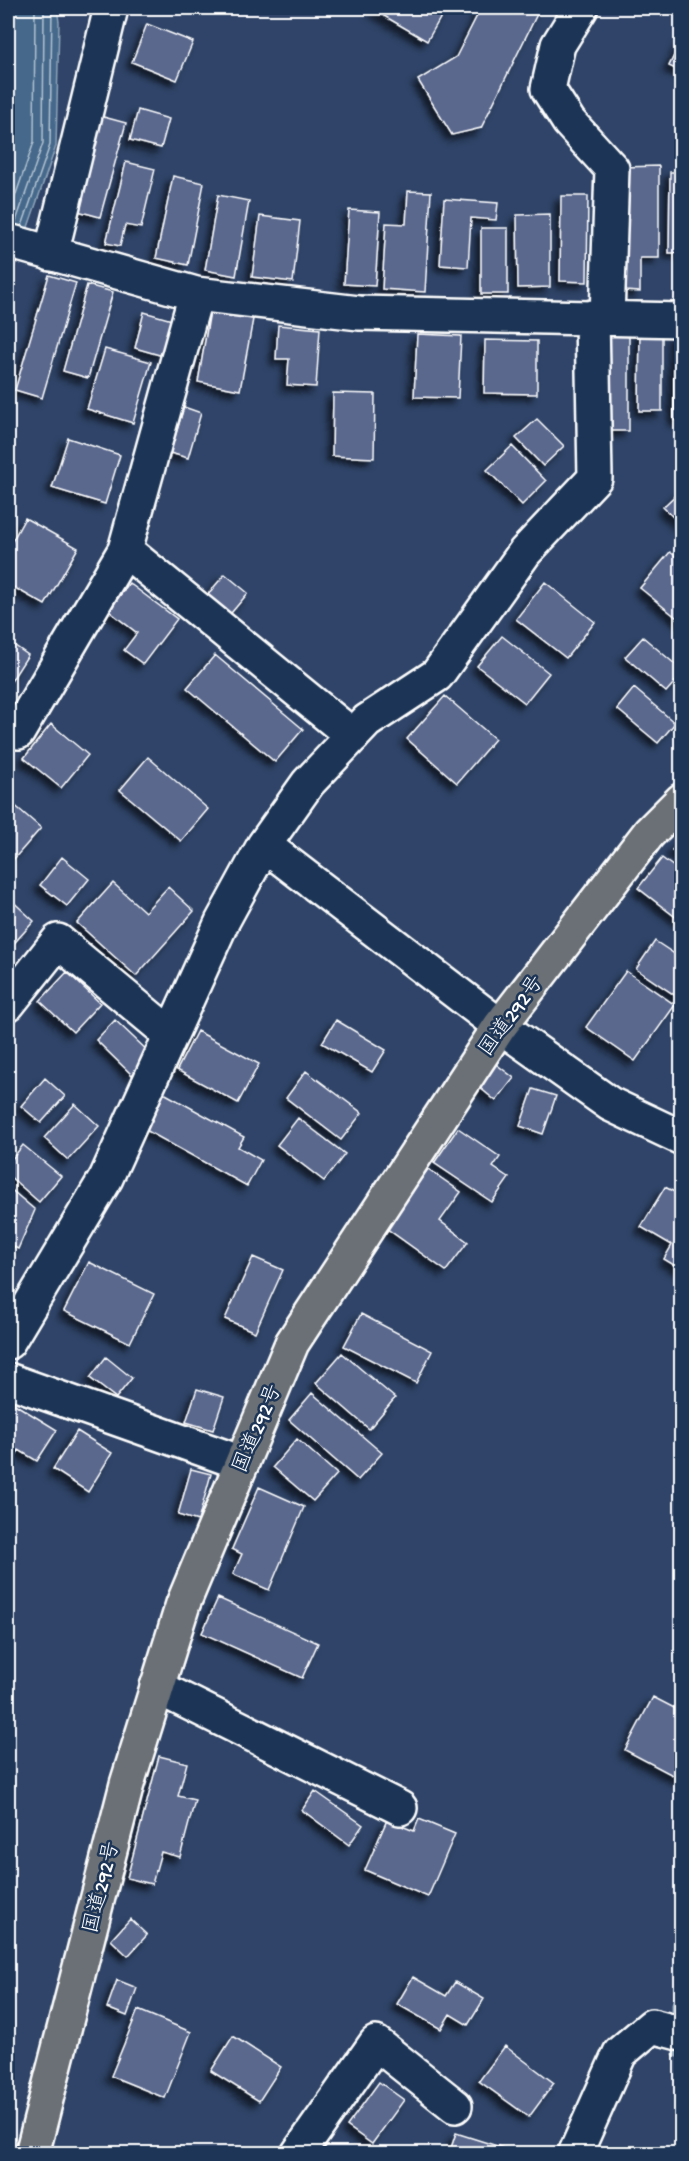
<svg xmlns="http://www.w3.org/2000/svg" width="689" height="2161" font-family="'Gochi Hand','Klee One',sans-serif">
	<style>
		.water { fill: #44688b; stroke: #8fa4b9; stroke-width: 1.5 }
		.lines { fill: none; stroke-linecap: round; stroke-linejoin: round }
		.shore { stroke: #b4c3d1; stroke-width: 1.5 }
		.stream { stroke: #8fa4b9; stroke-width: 9 }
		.building { fill: #5a678e; stroke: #fff; stroke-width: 1.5; filter: url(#shadow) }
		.street-casing { stroke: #fff; stroke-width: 38 }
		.highway-casing { stroke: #fff; stroke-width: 38 }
		.street { stroke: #1d3557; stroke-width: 33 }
		.highway { stroke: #6b6f75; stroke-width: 33 }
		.labels { text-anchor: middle; stroke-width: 5; stroke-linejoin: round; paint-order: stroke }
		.street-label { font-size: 21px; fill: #fff; stroke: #1d3557 }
	</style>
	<defs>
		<filter id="shadow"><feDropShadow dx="-5.5" dy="5.5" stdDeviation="3" flood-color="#0009"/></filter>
	</defs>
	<rect width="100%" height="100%" fill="#2f4468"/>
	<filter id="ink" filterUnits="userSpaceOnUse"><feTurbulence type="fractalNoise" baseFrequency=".0167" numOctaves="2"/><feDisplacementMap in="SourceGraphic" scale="12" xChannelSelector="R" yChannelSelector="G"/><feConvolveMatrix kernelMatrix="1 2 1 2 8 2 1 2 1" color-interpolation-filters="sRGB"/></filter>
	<g filter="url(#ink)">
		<path class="water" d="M8,8H57L59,22L56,146L8,285Z"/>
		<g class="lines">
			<path class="shore" d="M8,217L34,142L35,8
				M15,224L43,143L44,8
				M22,226L50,145L52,8"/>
			<path class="stream" d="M676,2025V2004L682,1990
				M677,2039V2053L682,2054"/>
		</g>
		<path class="building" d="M376,8H446L427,41L374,10Z
			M481,8H540L481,128L452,135L418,80L456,57Z
			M147,24L193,42L177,80L132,62Z
			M682,39V72L669,66Z
			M138,110L169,119L161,148L130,140Z
			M100,116L126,123L100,217L74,210Z
			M126,162L155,169L141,228L125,225L120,246L106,243Z
			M659,166V258H640V292L624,291L623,167Z
			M670,172H682V253H669Z
			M173,176L204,183L188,265L156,258Z
			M408,191L431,192L425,292L382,289L386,223L406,224Z
			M218,195L249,201L236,276L205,270Z
			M561,196H588L587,282L560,281Z
			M444,199L498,203L496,220L471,218L468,267L440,265Z
			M349,210L380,212L375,286L344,284Z
			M550,214V287L518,288L517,215Z
			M260,216L300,221L293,282L252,277Z
			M481,228H508V294H481Z
			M49,275L76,283L42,398L15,390Z
			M87,285L113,292L88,378L63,371Z
			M210,311L253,319L240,390L198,382Z
			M144,312L172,320L163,356L135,348Z
			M278,325L320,329L316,387L287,385L289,359H276Z
			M608,330H629V431H608Z
			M640,330L662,331V411H639Z
			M417,334L461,336L458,398L414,397Z
			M674,334H682V420H674Z
			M485,340L537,341V394L484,393Z
			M105,349L151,362L133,423L87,409Z
			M333,393L375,394L374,458L332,456Z
			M184,407L201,413L188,458L170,453Z
			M537,419L564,446L543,466L516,438Z
			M68,438L120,455L105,504L52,488Z
			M512,446L546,481L522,505L487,470Z
			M680,491L682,492V526L663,507Z
			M25,518L78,548L45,605L8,584V549Z
			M670,552L682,561V622L640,588Z
			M225,574L248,593L226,619L203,600Z
			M545,582L595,622L566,658L516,619Z
			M129,583L177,619L143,664L124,650L137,633L109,611Z
			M502,636L549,673L525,703L477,666Z
			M643,637L682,670V674L666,692L625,657Z
			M8,641L28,655L8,686Z
			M215,655L303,729L275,762L187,688Z
			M634,688L675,723L658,743L617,709Z
			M445,696L495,739L457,783L407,739Z
			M51,724L88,755L61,788L24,758Z
			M148,757L208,809L181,841L120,790Z
			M12,803L41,828L13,860L8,855V809Z
			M682,840V859L672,850Z
			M62,857L89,879L67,906L40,885Z
			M662,858L682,873V922L638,888Z
			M113,883L145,912L168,887L194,911L136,976L77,923Z
			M8,897L34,921L8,950Z
			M655,941L682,959V1000L636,969Z
			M626,971L675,1005L635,1061L586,1027Z
			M67,972L100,1003L73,1032L40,1001Z
			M115,1020L151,1054L132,1075L96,1040Z
			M336,1020L386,1050L372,1072L322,1043Z
			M197,1031L259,1064L238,1103L177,1070Z
			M492,1061L514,1078L496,1101L474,1083Z
			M306,1071L362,1113L341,1140L286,1098Z
			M45,1078L65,1096L41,1123L21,1106Z
			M533,1089L556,1096L543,1134L520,1126Z
			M162,1092L244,1137L238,1147L261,1160L247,1186L142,1128Z
			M75,1104L99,1126L68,1160L44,1138Z
			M298,1118L345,1154L324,1181L277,1145Z
			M458,1128L500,1157L493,1167L509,1178L492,1202L434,1163Z
			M23,1145L61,1176L39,1202L8,1175V1164Z
			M428,1169L461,1192L440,1221L468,1242L446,1271L386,1228Z
			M8,1187L35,1210L18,1249L8,1244Z
			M665,1187L682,1196V1270L664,1259L672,1245L641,1227Z
			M253,1257L283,1270L255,1332L225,1319Z
			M89,1262L154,1294L130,1343L64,1311Z
			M361,1314L432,1351L416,1383L344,1346Z
			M342,1353L395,1398L369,1429L316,1383Z
			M106,1357L132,1378L116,1398L90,1378Z
			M197,1389L224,1397L213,1430L186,1422Z
			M312,1393L382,1453L358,1480L289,1420Z
			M8,1400L57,1430L37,1461L19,1450L8,1469Z
			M77,1431L112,1453L88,1492L53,1469Z
			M297,1439L337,1474L313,1501L273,1467Z
			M191,1469L211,1474L198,1521L178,1515Z
			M259,1487L304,1507L269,1590L233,1574L242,1554L232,1549Z
			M218,1598L318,1643L302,1678L202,1633Z
			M653,1697L682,1712V1780L625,1750Z
			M159,1756L187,1763L178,1796L195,1800L180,1857L161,1852L152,1884L127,1878Z
			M315,1791L363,1825L349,1845L302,1810Z
			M419,1819L455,1834L428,1897L365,1870L387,1820L414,1831Z
			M130,1919L147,1935L128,1956L111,1940Z
			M413,1977L446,1996L455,1982L484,1999L468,2025L450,2014L441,2029L397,2004Z
			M117,1980L137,1988L127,2016L107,2008Z
			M138,2010L191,2032L165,2098L111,2076Z
			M233,2036L281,2067L259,2101L211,2071Z
			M505,2046L554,2083L529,2117L479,2081Z
			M379,2082L404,2100L372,2144L347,2126Z
			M456,2133L510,2150L509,2154H449Z"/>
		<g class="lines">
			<defs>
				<path id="street" d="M581,8L558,45L548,89L569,122L612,169L607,318
					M8,241L196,294L359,313L682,320
					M51,254L111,8
					M125,550L353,736
					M18,732L125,550L196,294
					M264,845L500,1026L610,1104L682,1138
					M8,1004L58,941L171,1035
					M8,1342L106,1178L222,922L264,845L308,783L367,721L437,675L525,552L595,478L592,317
					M8,1380L242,1463
					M157,1687L400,1808
					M298,2154L376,2043L455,2106
					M575,2154L620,2053L652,2026L682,2034"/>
				<path id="highway" d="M32,2154L127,1784L183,1604L292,1343L500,1026L649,833L682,800"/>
			</defs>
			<use href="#street" class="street-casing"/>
			<use href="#highway" class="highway-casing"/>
			<use href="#street" class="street"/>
			<use href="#highway" class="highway"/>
		</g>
	</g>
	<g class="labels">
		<g class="street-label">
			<text transform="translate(510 1015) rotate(-54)" y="7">国道292号</text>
			<text transform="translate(256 1428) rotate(-67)" y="7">国道292号</text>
			<text transform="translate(100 1887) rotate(-76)" y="7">国道292号</text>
		</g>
	</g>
	<rect width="689" height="2161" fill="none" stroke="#1d3557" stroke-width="30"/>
	<rect x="15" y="15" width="659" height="2131" fill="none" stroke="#fff" stroke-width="2" filter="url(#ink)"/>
</svg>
